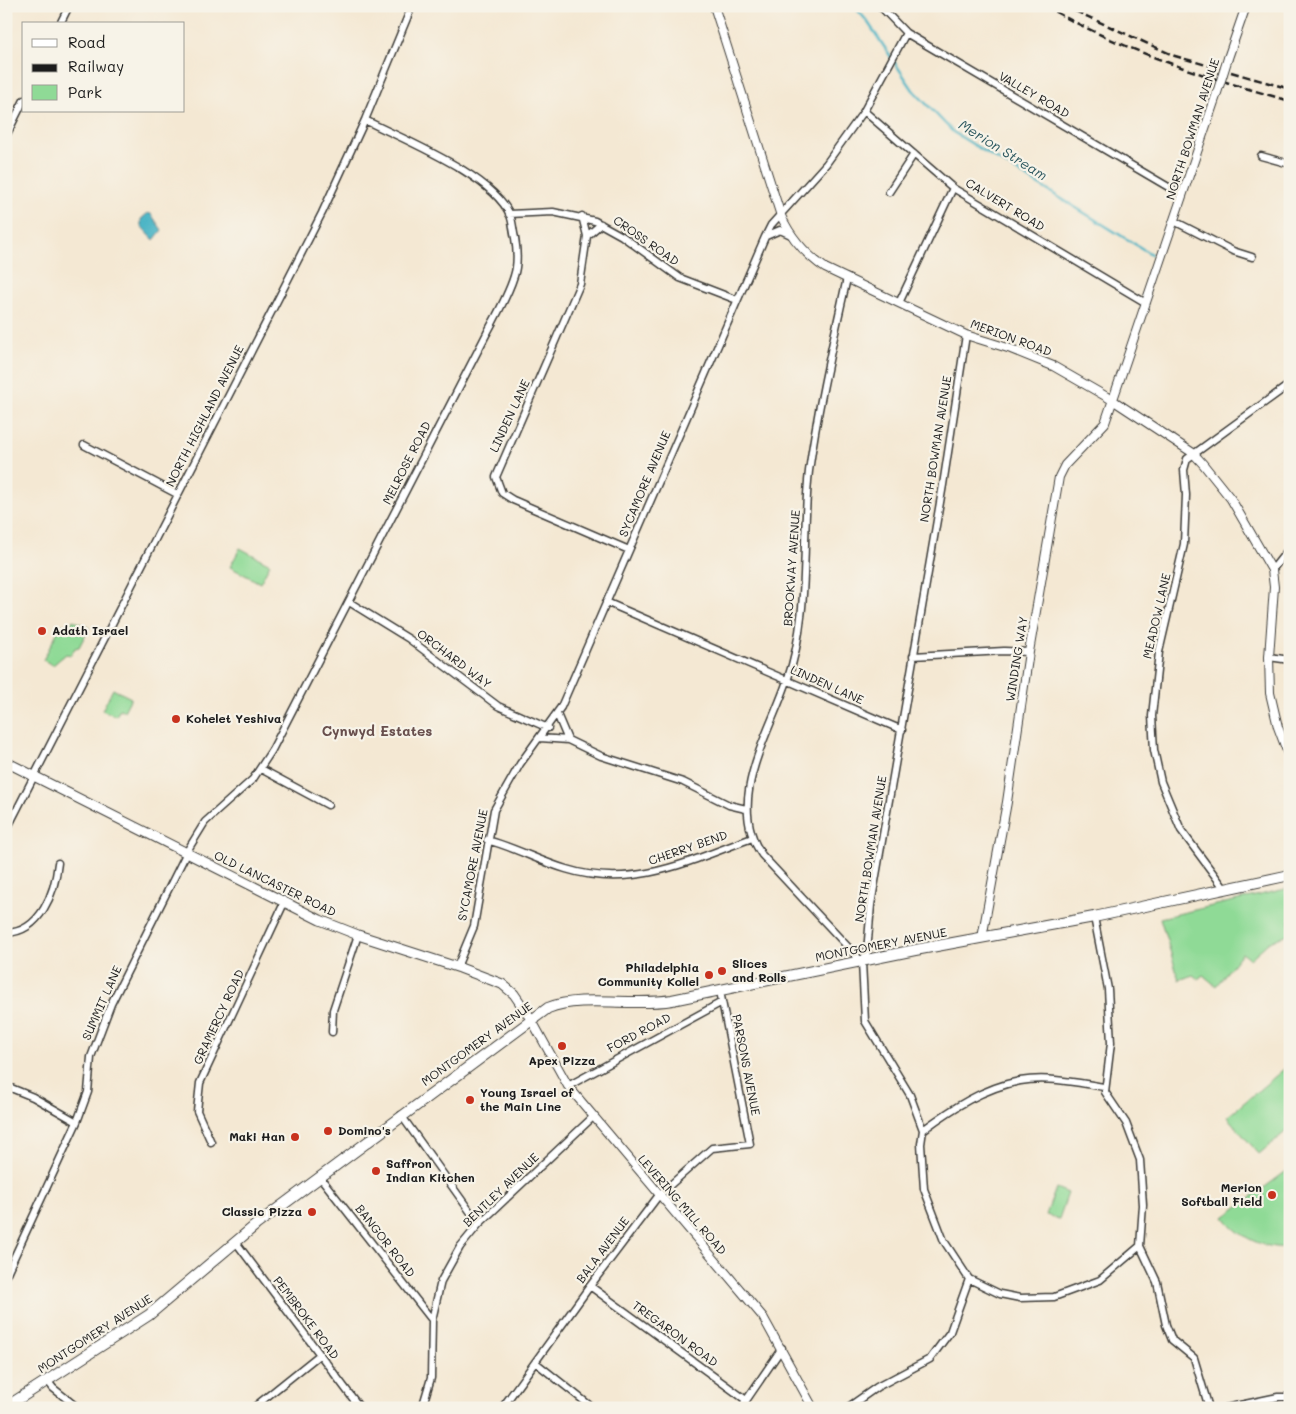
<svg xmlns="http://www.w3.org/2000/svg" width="1296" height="1414" font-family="Mali,sans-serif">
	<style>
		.green { fill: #8fda96; stroke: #567b59 }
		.water { fill: #48b4c5; stroke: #326870 }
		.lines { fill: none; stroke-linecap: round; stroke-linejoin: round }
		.stream { stroke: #48b4c5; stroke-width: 2.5 }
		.minor-casing { stroke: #3c3b37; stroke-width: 9 }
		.tertiary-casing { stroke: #3c3b37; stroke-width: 10 }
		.secondary-casing { stroke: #3c3b37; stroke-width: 11 }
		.primary-casing { stroke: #3c3b37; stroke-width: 12 }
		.minor { stroke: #fff; stroke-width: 6 }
		.tertiary { stroke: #fff; stroke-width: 8 }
		.secondary { stroke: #fff; stroke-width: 9 }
		.primary { stroke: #fff; stroke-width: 10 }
		.rail { stroke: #1c1c1c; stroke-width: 2.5; stroke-dasharray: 8 4; stroke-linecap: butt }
		.tertiary-bridge-casing { stroke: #3c3b37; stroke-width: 10; stroke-linecap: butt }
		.tertiary-bridge { stroke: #fff; stroke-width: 8 }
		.poi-dot { fill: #c8321e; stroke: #f7f3e8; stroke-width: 2 }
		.labels { text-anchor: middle; stroke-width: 4.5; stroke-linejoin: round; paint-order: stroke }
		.street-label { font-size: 12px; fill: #1c1c1c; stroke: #f7f3e8 }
		.poi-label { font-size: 12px; font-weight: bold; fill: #1c1c1c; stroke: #f7f3e8; text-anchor: start }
		.water-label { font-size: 14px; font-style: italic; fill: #2e5960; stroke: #f7f3e8 }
		.neighbourhood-label { font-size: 14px; font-weight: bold; fill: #684f4d; stroke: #f7f3e8 }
	</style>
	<rect width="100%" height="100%" fill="#f7f3e8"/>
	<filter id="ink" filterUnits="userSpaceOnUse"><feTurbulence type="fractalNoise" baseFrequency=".02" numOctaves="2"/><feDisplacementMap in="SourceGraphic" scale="10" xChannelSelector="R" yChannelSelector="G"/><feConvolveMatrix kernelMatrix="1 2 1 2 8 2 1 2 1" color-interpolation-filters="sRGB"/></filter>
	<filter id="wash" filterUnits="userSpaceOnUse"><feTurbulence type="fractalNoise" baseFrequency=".0096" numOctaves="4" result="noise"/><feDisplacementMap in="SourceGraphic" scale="20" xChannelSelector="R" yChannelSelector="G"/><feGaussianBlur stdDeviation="1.12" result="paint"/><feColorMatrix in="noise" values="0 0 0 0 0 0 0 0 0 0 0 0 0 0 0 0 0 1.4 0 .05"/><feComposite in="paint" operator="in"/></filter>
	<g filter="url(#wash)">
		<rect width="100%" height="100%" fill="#f4e8d3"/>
		<path class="green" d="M240,548L270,564L260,583L230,567Z
			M73,620L89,628L79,647L75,648L71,655L66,654L53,665L43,660L61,625H70Z
			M113,689L131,698L124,711L120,709L116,716L102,710Z
			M1290,888V933L1268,943L1250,959L1242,953L1216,986L1203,975L1198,979L1193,975L1179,980L1160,918Z
			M1290,1064V1128L1259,1154L1227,1117Z
			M1288,1170L1290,1173V1247C1265,1250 1238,1237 1224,1217Z
			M1056,1188L1068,1193L1059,1219L1046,1215Z"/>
		<path class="water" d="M148,213L151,214L162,230L154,240L141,226V219Z"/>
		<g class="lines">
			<path class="stream" d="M854,6L867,21L913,90L953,132L1151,254"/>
		</g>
	</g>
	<g filter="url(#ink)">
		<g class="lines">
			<defs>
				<path id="minor" d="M880,6L906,33L1182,195
					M60,24L69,6
					M864,111L953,188L1146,303
					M6,136L24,100
					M1261,156L1290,164
					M889,192L914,154
					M509,214L553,212L595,221L622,236L680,278L737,300
					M582,216L587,236L580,284L496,477L502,493L513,500L629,550
					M1174,221L1233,251L1252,257
					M587,236L601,224
					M766,236L780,230L791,235
					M847,278C833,342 818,406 809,471C801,541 811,613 787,681C769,735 725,801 762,855L862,962
					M899,303L953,188
					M84,445L177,494
					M1272,570L1290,547
					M349,602L409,639L498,706L548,728
					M606,602L902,730
					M913,656L1004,651L1029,652
					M1269,657L1290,660
					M557,714L568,740
					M540,738L568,740L601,756L683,782L729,805L746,809
					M261,769L328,805
					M6,831L322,213L365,120L412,6
					M487,840C514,847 539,861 566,869C633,890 690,861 752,838
					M1224,888L1181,830L1161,782L1154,750L1152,716L1159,652L1184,544L1186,495L1184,470L1187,459L1290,384
					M1094,917L1108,989L1111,1043L1105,1092L1126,1123L1140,1160L1143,1205L1140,1246L1157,1282L1166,1325L1172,1340L1194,1358L1209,1408
					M6,933C41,932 55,892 58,863
					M457,967L474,926L494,810L520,764L561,707L765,237L771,225L826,164L864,111L906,33
					M332,1032L333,1010L358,935
					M6,1086L33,1097L77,1122
					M568,1086L722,1002
					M401,1115L479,1224
					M923,1130C953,1108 983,1088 1020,1081C1048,1076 1078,1083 1105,1087
					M211,1142L197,1111L200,1083L284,903
					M320,1177L432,1320
					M235,1241L360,1408
					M6,1275L77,1122L88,1092L91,1057L111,1004L189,848L205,822L253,779L272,750L486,335C496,316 508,296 514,276C518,264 517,250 515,238C513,231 513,222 510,215C493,175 404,140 365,120
					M969,1279L1000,1294L1020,1298L1054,1297L1100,1280L1140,1246
					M590,1286L746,1400
					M535,1362L593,1408
					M47,1380L53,1388L78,1408
					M253,1408L319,1355
					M422,1408L431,1378L432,1320L441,1281L460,1247L479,1224L593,1117
					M502,1408L590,1286L659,1195L712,1148L750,1144L720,991
					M741,1408L782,1348
					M847,1408L877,1387L930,1359L950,1332L969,1279L944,1241L924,1189L921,1144L923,1130L910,1095L865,1021L862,962L867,952L871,905L943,485L966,335
					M1226,1408L1278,1397H1290"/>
				<path id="tertiary" d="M714,6L781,216C791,238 805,254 825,268L966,335L1011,349L1053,366L1114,401L1193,453L1203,464L1231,499L1272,570L1274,587L1269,657L1270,693L1278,727L1290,759
					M1228,58L1246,6
					M982,938L1007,802L1029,652L1059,477L1065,465L1105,423L1216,96
					M531,1019L568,1086L763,1317L813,1408"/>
				<path id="secondary" d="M6,762L320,920L358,935L460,968L502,984L514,994L531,1019"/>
				<path id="primary" d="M6,1407L149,1315L257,1224L548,1008C583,994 633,1007 672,1000L915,950L1094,917L1290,875"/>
			</defs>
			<use href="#minor" class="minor-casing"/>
			<use href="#tertiary" class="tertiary-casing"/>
			<use href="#secondary" class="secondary-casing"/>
			<use href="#primary" class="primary-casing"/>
			<use href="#minor" class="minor"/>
			<use href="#tertiary" class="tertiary"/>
			<use href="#secondary" class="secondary"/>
			<use href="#primary" class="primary"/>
			<path class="rail" d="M1045,6C1121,50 1205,77 1290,101
				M1064,6L1175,56L1290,89"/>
			<defs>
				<path id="tertiary-bridge" d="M1216,96L1228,58"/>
			</defs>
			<use href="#tertiary-bridge" class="tertiary-bridge-casing"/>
			<use href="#tertiary-bridge" class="tertiary-bridge"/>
		</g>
	</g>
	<g class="poi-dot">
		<circle cx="42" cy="631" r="5"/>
		<circle cx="176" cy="719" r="5"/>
		<circle cx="722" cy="971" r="5"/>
		<circle cx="709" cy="975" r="5"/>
		<circle cx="562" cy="1046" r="5"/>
		<circle cx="470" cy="1100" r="5"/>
		<circle cx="328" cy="1131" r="5"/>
		<circle cx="295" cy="1137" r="5"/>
		<circle cx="376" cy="1171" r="5"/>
		<circle cx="1272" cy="1195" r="5"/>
		<circle cx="312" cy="1212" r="5"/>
	</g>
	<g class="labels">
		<g class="street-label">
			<text transform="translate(1034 95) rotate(30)" y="4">VALLEY ROAD</text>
			<text transform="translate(1193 129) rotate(-72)" y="4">NORTH BOWMAN AVENUE</text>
			<text transform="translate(1005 205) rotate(31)" y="4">CALVERT ROAD</text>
			<text transform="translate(646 241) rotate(35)" y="4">CROSS ROAD</text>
			<text transform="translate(1011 338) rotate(20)" y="4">MERION ROAD</text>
			<text transform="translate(205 416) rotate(-63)" y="4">NORTH HIGHLAND AVENUE</text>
			<text transform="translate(510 416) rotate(-65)" y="4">LINDEN LANE</text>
			<text transform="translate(936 449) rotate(-81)" y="4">NORTH BOWMAN AVENUE</text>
			<text transform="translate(407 463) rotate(-63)" y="4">MELROSE ROAD</text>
			<text transform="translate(645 484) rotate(-67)" y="4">SYCAMORE AVENUE</text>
			<text transform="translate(792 568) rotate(-86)" y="4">BROOKWAY AVENUE</text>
			<text transform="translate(1157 616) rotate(-77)" y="4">MEADOW LANE</text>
			<text transform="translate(454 659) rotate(37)" y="4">ORCHARD WAY</text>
			<text transform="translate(1017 659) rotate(-81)" y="4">WINDING WAY</text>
			<text transform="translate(827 685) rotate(24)" y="4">LINDEN LANE</text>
			<text transform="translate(688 848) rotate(-19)" y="4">CHERRY BEND</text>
			<text transform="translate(871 849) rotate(-81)" y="4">NORTH BOWMAN AVENUE</text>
			<text transform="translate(473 865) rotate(-79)" y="4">SYCAMORE AVENUE</text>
			<text transform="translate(275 884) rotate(26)" y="4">OLD LANCASTER ROAD</text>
			<text transform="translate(881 945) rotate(-11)" y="4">MONTGOMERY AVENUE</text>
			<text transform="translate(102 1003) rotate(-66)" y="4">SUMMIT LANE</text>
			<text transform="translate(219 1017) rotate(-65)" y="4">GRAMERCY ROAD</text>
			<text transform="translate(639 1033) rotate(-28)" y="4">FORD ROAD</text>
			<text transform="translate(477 1044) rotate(-36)" y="4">MONTGOMERY AVENUE</text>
			<text transform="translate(746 1065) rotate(79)" y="4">PARSONS AVENUE</text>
			<text transform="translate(501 1190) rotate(-44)" y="4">BENTLEY AVENUE</text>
			<text transform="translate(682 1205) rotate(49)" y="4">LEVERING MILL ROAD</text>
			<text transform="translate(385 1241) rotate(52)" y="4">BANGOR ROAD</text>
			<text transform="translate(603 1250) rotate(-53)" y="4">BALA AVENUE</text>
			<text transform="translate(306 1318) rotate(53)" y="4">PEMBROKE ROAD</text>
			<text transform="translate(95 1334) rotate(-33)" y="4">MONTGOMERY AVENUE</text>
			<text transform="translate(675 1334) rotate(36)" y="4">TREGARON ROAD</text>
		</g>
		<g class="poi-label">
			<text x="52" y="635">Adath Israel</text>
			<text x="186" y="723">Kohelet Yeshiva</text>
			<text x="732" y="968">Slices<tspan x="732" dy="14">and Rolls</tspan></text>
			<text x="699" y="972" text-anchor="end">Philadelphia<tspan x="699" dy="14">Community Kollel</tspan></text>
			<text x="562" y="1065" text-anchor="middle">Apex Pizza</text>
			<text x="480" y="1097">Young Israel of<tspan x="480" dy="14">the Main Line</tspan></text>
			<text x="338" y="1135">Domino's</text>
			<text x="285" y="1141" text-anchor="end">Maki Han</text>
			<text x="386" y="1168">Saffron<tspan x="386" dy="14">Indian Kitchen</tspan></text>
			<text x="1262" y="1192" text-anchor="end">Merion<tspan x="1262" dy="14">Softball Field</tspan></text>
			<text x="302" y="1216" text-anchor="end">Classic Pizza</text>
		</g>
		<g class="water-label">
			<text transform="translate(1003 150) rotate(32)" y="5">Merion Stream</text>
		</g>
		<g class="neighbourhood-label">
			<text x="377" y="736">Cynwyd Estates</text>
		</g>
	</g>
	<rect width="1296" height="1414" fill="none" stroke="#f7f3e8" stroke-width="25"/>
	<rect x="22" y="22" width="162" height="90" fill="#f7f3e8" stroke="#9f9d96"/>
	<rect x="32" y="39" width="25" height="8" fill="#ffffff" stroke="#9f9d96"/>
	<text x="68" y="48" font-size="15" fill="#1c1c1c">Road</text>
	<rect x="32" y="64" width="25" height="8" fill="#1c1c1c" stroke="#9f9d96"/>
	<text x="68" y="72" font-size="15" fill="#1c1c1c">Railway</text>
	<rect x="32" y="85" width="25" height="15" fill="#8fda96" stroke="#9f9d96"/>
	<text x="68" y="98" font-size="15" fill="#1c1c1c">Park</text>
</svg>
